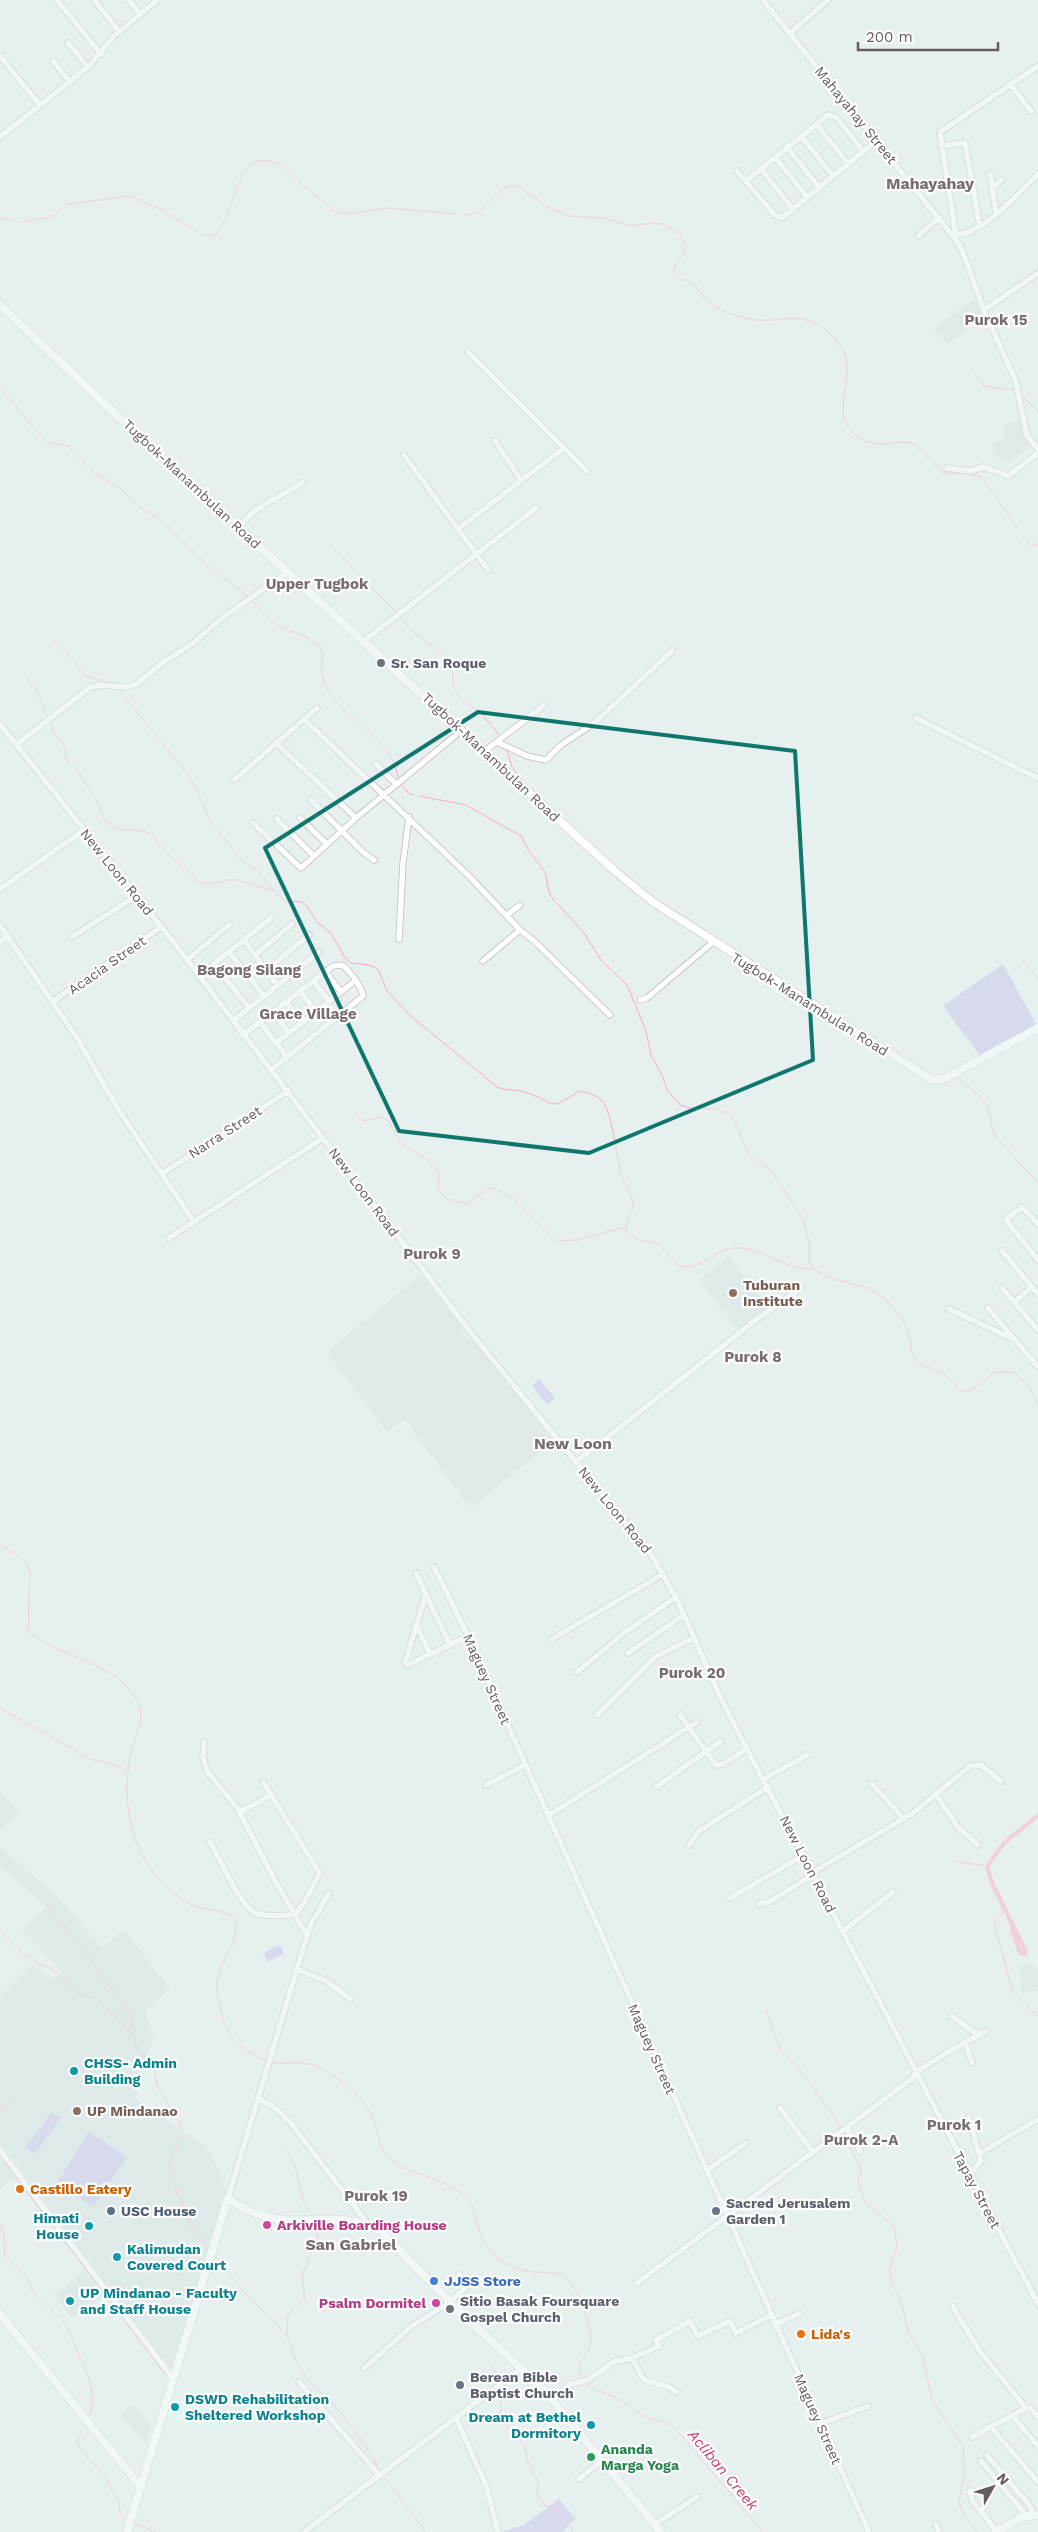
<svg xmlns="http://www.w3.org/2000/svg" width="1038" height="2532" font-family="'Work Sans',sans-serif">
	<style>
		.commercial { fill: #dbfffc }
		.industrial { fill: #d9e1e0 }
		.education { fill: #d6e2e2 }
		.green { fill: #c5bfe9 }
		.water { fill: #ffa6cc }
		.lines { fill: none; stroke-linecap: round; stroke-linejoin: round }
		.stream { stroke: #ffa6cc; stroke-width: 1 }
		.street-casing { stroke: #c2b9bc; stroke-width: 7 }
		.secondary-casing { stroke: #c4babc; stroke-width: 9 }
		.street { stroke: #fff; stroke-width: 5.5 }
		.secondary { stroke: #fff; stroke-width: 8 }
		.marked { fill: none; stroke: #0f766e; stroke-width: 4; stroke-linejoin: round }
		.worship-dot { fill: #6b7280; stroke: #fff; stroke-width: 2 }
		.education-dot { fill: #8d6e63; stroke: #fff; stroke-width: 2 }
		.culture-dot { fill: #0f9aa8; stroke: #fff; stroke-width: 2 }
		.food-dot { fill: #e8710a; stroke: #fff; stroke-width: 2 }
		.service-dot { fill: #5c6f8a; stroke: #fff; stroke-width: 2 }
		.hotel-dot { fill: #d1479c; stroke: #fff; stroke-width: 2 }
		.shop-dot { fill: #3f7fe0; stroke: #fff; stroke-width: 2 }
		.leisure-dot { fill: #2e9e5b; stroke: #fff; stroke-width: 2 }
		.labels { text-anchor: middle; stroke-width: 4.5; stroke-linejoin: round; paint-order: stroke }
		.street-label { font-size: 14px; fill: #665c5f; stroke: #fff }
		.worship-label { font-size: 14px; font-weight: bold; fill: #5b616d; stroke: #fff; text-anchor: start }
		.education-label { font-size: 14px; font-weight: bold; fill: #785e54; stroke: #fff; text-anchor: start }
		.culture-label { font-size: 14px; font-weight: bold; fill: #0d838f; stroke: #fff; text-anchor: start }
		.food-label { font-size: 14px; font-weight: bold; fill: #c56008; stroke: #fff; text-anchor: start }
		.service-label { font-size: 14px; font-weight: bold; fill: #4e5e75; stroke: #fff; text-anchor: start }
		.hotel-label { font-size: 14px; font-weight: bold; fill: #b23c85; stroke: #fff; text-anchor: start }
		.shop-label { font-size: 14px; font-weight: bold; fill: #366cbe; stroke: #fff; text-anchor: start }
		.leisure-label { font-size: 14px; font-weight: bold; fill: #27864d; stroke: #fff; text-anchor: start }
		.neighbourhood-label { font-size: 15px; font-weight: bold; fill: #796d71; stroke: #fff }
		.water-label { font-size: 15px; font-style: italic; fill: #cd3e70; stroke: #fff }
		.quarter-label { font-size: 16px; font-weight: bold; fill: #796d71; stroke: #fff }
	</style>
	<rect width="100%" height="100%" fill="#e5f0ef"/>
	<path class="commercial" d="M170,2397L217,2408L218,2432L164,2416Z"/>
	<path class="industrial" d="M975,298L982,316L948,344L934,329Z
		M1019,420L1030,447L1007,463L994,454L991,444L1005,438L1002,426Z
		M421,1275L462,1327L461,1333L467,1340H472L554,1441L471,1508L404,1419L387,1432L326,1352Z
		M1032,1964L1038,1970V1991L1021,1992L1019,1965Z
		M132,2404L151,2426L146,2444L120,2415Z"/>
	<path class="education" d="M729,1256L768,1307L738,1330L699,1280Z
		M0,1791L20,1812L0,1831Z
		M0,1847L62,1901L102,1948L125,1930L170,1989L145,2011L153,2031L152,2041L147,2060L134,2079L137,2091L136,2099L205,2146L211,2155L227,2191L171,2369L0,2142V1997L32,1965L54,1980L62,1972L22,1930L46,1906L0,1867Z
		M0,2158L15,2177L0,2189Z
		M84,2270L104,2296L71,2318L54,2295Z"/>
	<path class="green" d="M1003,964L1036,1024L981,1057L943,1006Z
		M539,1379L555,1398L547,1405L532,1386Z
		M279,1945L284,1953L268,1962L263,1953Z
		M52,2112L61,2118L35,2154L26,2147Z
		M89,2132L127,2157L94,2207L57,2183Z
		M559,2499L576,2519L562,2532H502L524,2525Z"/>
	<path class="water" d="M1038,1813V1818L1005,1845L989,1867L994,1882L1028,1951L1027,1955L1021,1956C1013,1949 1017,1939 1009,1932L1011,1927L990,1884L985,1866L1002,1842Z"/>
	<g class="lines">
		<path class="stream" d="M465,215C489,214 491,191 512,185L518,186L546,206L568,216L603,218L632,226L652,223L663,224L680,234L686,246C685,257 673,262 674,273C679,280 687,280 693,284C699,288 701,295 706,299C716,309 736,317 751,319C776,324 798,311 821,326C830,333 842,344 845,355C855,386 824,421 866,441C882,448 899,439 915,444L944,473L972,474L982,478L1017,528
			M0,218L14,220
			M21,222L47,218L55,215L68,204L130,196L160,209L198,232
			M204,235L213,236C239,217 232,144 278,164L334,211L343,214L388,208L456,214
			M974,373L984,386L1014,390
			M0,388L43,438L47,442L68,446L94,473L120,488L141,508L161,520L205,564L248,596
			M1021,395L1038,412
			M1023,537L1031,546L1038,544
			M334,550C346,559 353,569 362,579C373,591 386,600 397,613
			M252,601L278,626L308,638L321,647C324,660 319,671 325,684C339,715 374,729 391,758C395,765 397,773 399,780
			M400,617L416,634L447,657L452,668L453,685L459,697L480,712L500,736
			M52,640L67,653L86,676L109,683
			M26,678L37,690L47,716
			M118,689L189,776L198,792L209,819L240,859L258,871L277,894L285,901L302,902L307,906L317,922L331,933L345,958L351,963L369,965L378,969L387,991L412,1017L497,1087C506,1091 515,1089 524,1092C557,1101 546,1114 579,1091C588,1092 596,1095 603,1102C613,1115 616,1158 622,1176C625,1186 633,1195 633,1205C633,1214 625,1219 626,1230
			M50,722L54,734L63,742L67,761L76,769L94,795
			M507,750L512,767L524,783
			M401,784L408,793L414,795
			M419,796L466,805L521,836L529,851L545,872L549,892L553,899L584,933L601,960L627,985L646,1031L651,1055L662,1075L667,1090L680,1105L690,1108L717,1109L728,1114L735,1122L748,1153L771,1170L804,1221L809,1242V1262L813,1269L830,1278L868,1288L885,1299L904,1322L911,1341V1350L916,1359L923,1366L941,1372L961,1390L966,1392L971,1390L996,1372H1013L1029,1386L1038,1406
			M96,799L105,821L121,830H141L152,835L169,856L189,872L198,882L209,884L234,879L274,891
			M1023,960L1038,980
			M957,1077C966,1088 981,1093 988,1107C992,1117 990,1128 996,1138L1038,1183
			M354,1112L364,1121L380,1117L389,1121L400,1142L428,1160L439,1172L438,1189L447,1199L466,1204L489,1188C510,1188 541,1227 557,1241L577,1240L622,1228C628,1230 631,1236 637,1239C644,1242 653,1241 659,1245C667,1251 671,1263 681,1266C698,1271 715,1251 731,1248C762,1245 783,1271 812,1269
			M0,1544L25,1561L30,1571L28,1631C60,1659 112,1660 136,1698C148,1716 133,1739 130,1757C123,1796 128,1841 154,1873C165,1885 179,1900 195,1906C206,1911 226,1909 234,1918C242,1939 223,1957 218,1976C215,1985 218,1998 220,2007C227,2038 238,2049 268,2061
			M0,1708L91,1759L116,1765L127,1771
			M956,1861L986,1866
			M49,1908L54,1914
			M1005,1911L994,1923L1013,1993L1038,2016
			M59,1920L70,1934
			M0,1932L26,1956L55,1971L76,1991L91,1998
			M77,1941L109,1985
			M110,1987L132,2018L135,2044L138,2051
			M94,1998L96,1999
			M98,2001L133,2035
			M766,2011L781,2050L798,2066L841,2128
			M143,2055L154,2071L158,2088L180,2123L181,2130
			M272,2062C284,2065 297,2061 309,2064C331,2068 369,2102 375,2123C379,2137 379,2151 391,2160C414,2177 450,2178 468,2200C481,2216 474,2236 493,2254C501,2262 515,2268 526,2271C542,2275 561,2267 571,2283C579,2294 592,2326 591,2340C590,2354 573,2362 582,2378
			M0,2111L11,2102
			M844,2132L861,2170L858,2181L865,2203L891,2224L895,2231L897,2247L890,2268L891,2280L902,2304L908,2332L923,2357L932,2400L963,2446L964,2474L959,2503L965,2517L978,2532
			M178,2139L179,2135
			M285,2149C303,2168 295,2196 312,2216
			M2,2159L96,2283
			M172,2180L169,2166L177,2144
			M175,2187L192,2227L208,2248
			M0,2224L4,2234L5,2257L26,2277L35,2295L65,2322L89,2378L93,2398L90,2416
			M214,2255L248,2297L271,2318L287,2336L296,2361L308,2381L339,2410L373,2457L380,2471
			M98,2285L166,2376
			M287,2336L288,2314L305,2299L302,2276L318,2236L317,2224
			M492,2366L500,2382
			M587,2384L593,2389L617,2398L647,2418L665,2422L675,2428L763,2532
			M501,2388V2420L525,2445L527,2460L538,2482L537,2494L540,2500L546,2506L556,2507L574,2532
			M82,2431L78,2439V2446L106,2478L119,2503L121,2516L127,2521
			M384,2477L426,2532
			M133,2523L156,2532"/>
		<defs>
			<path id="street" d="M57,0L101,54
				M94,0L119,31
				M129,0L140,14
				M763,0L960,245L984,310L1016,382L1027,436L1038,449
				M790,33L828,0
				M68,43L88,67
				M0,56L40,105
				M53,61L70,82
				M1010,84L1031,111
				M816,124L848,163
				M801,136L833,176
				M0,137L88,67L113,37L157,0
				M941,146L965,143L980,227
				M787,147L819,187
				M775,157L807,197
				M761,169L793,209
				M737,171L774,214L782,218L877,140
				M990,174L996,213
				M746,181L828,115L836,117L863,151
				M992,189L1001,180
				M956,235C986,232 1016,195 1038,174
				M918,236L939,218
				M956,237L940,132L1038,66
				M984,310L1038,273
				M468,352L587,471
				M495,441L520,479
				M404,455L488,570
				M947,468L969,471L984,467L1008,476L1038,453
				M238,527L254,511L302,483
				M458,529L564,448
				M364,641L536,508
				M916,718L1038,778
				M304,719L470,877L520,930L534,941L610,1015
				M0,724L175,944L472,1334L650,1553L676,1597L723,1703L1038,2304
				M497,742L527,756L546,760L561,745L593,724L672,651
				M276,743L356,818
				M16,745L89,688L100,685L126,687L136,684L165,661L192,644L222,618L288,572
				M485,751L543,706
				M376,764L396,784
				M235,779L317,708
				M311,800L363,852L374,860
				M300,818L327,844
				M277,819L314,856
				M253,823L301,868L356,818L462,730
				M0,889L84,830
				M507,915L520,905
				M0,925L77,1038L118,1109L194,1222
				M72,937L136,896
				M399,939L403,863L409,817
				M244,940L277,985
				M0,942L7,937
				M229,952L264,996
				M255,955L292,924
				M187,960L229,925
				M483,961L520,930
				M214,964L249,1008
				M266,970L309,935
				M325,971L341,992
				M199,976L271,918
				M313,981L329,1001
				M300,991L316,1012
				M640,1000L647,998L713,942
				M52,1002L161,927
				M286,1002L302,1022
				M273,1012L289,1033
				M233,1021L319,952
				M260,1022L287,1057
				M243,1035L333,966L342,965C350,971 362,987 363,996L271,1070
				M276,1043L355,981
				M163,1173L288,1091
				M1038,1224L1022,1207L1006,1220L1038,1260
				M169,1238L323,1138
				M1002,1251L1038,1294
				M1002,1288L1038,1330
				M1014,1302L1032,1287
				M988,1308L1038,1367
				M949,1309L1013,1339
				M576,1462L757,1319L801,1288
				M434,1567L468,1636L869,2532
				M416,1573L450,1645
				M426,1594L405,1663L408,1665L468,1636
				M416,1625L430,1654
				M552,1639L663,1574
				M628,1653L684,1615
				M577,1672L624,1633L676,1597
				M597,1715L655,1657L694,1638
				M680,1715L716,1765L724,1764L747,1748
				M204,1742L203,1757L207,1771L238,1809L274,1879L307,1935
				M764,1779L807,1755
				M872,1784L904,1819
				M486,1785L525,1765
				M656,1787L721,1741
				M936,1795L957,1826L978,1845
				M240,1812L271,1795
				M549,1815L697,1722
				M210,1842C221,1861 236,1897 252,1911C258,1917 290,1917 297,1912C301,1908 319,1877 319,1872L263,1782
				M689,1845L699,1831L768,1787
				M813,1872L913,1813L970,1766L981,1765L1001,1781
				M730,1898L804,1855
				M759,1904L771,1901L814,1874
				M843,1931L893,1892
				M297,1969L328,1982L350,1999
				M952,2016L978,2035
				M965,2042L972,2063
				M915,2073L946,2053L986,2031
				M259,2099L274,2107L290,2122L369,2225
				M780,2108L813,2152
				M846,2127L860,2151
				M0,2150L172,2377
				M979,2154L1038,2119
				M707,2170L746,2143
				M969,2175L981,2161L969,2117
				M228,2198L310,1926L329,1893
				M637,2283L917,2075
				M953,2307L979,2350L1026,2408H1030L1038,2417
				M776,2324L799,2314
				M632,2358L644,2380L669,2387L677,2392
				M364,2368L413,2325L444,2306L467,2287L459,2274
				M299,2382L380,2476
				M552,2399L571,2384L588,2380L613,2362L632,2358L659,2346L656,2340L690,2321L698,2336L730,2321L736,2333L772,2315
				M1012,2415L1038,2446
				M456,2418L486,2485L498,2532
				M820,2424L868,2406
				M991,2427L1038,2482
				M972,2437L1026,2408
				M987,2455L1030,2506L1033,2514
				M981,2461L1026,2515
				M579,2479L602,2460
				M970,2491L973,2502L997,2531
				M655,2524L697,2497
				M936,2524L939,2532
				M304,2532L522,2368"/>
			<path id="secondary" d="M0,305L160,456L616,872L653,902L929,1078L935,1080L946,1078L1038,1028
				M0,2314L141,2487
				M127,2532L228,2198C243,2210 265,2218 285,2220C317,2222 355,2213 383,2233L458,2310L543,2389L661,2532
				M996,2532L1022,2517L1038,2515"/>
		</defs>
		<use href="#street" class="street-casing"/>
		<use href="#secondary" class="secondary-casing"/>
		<use href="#street" class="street"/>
		<use href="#secondary" class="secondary"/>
	</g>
	<path d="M0 0H1038V2532H0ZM478,712L795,751L813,1060L589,1153L399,1131L265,848Z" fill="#e5f0ef" fill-opacity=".55" fill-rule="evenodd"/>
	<path class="marked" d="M478,712L795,751L813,1060L589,1153L399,1131L265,848Z"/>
	<g class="worship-dot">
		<circle cx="381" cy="663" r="5"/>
		<circle cx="716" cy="2211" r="5"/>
		<circle cx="450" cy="2309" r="5"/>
		<circle cx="460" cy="2385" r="5"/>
	</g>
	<g class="education-dot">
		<circle cx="733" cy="1293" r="5"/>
		<circle cx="77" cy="2111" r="5"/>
	</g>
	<g class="culture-dot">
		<circle cx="74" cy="2071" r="5"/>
		<circle cx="89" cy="2226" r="5"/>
		<circle cx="117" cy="2257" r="5"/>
		<circle cx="70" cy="2301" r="5"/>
		<circle cx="175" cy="2407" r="5"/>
		<circle cx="591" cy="2425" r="5"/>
	</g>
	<g class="food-dot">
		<circle cx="20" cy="2189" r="5"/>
		<circle cx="801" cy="2334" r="5"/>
	</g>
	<circle class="service-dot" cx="111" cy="2211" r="5"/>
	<g class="hotel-dot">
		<circle cx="267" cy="2225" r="5"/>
		<circle cx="436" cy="2303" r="5"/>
	</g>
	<circle class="shop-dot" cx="434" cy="2281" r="5"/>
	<circle class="leisure-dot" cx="591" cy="2457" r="5"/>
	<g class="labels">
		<g class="street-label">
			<text transform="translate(856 115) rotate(51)" y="5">Mahayahay Street</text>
			<text transform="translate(192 484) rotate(43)" y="5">Tugbok-Manambulan Road</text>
			<text transform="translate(491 757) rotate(43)" y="5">Tugbok-Manambulan Road</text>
			<text transform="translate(117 872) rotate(51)" y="5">New Loon Road</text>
			<text transform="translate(107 965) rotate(-35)" y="5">Acacia Street</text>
			<text transform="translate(810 1004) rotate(32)" y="5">Tugbok-Manambulan Road</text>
			<text transform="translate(225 1132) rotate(-33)" y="5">Narra Street</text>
			<text transform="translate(364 1192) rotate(53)" y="5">New Loon Road</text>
			<text transform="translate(615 1510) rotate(51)" y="5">New Loon Road</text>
			<text transform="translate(487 1679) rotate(66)" y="5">Maguey Street</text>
			<text transform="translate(808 1864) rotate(63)" y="5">New Loon Road</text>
			<text transform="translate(652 2049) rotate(66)" y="5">Maguey Street</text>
			<text transform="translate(977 2190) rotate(62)" y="5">Tapay Street</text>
			<text transform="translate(818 2419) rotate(66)" y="5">Maguey Street</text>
		</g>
		<g class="worship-label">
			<text x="391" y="668">Sr. San Roque</text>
			<text x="726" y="2208">Sacred Jerusalem<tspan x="726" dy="16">Garden 1</tspan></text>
			<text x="460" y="2306">Sitio Basak Foursquare<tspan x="460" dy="16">Gospel Church</tspan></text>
			<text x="470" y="2382">Berean Bible<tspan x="470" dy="16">Baptist Church</tspan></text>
		</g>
		<g class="education-label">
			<text x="743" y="1290">Tuburan<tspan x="743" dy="16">Institute</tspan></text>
			<text x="87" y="2116">UP Mindanao</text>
		</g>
		<g class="culture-label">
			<text x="84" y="2068">CHSS- Admin<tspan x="84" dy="16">Building</tspan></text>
			<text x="79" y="2223" text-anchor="end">Himati<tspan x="79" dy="16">House</tspan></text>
			<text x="127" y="2254">Kalimudan<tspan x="127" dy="16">Covered Court</tspan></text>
			<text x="80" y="2298">UP Mindanao - Faculty<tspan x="80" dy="16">and Staff House</tspan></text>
			<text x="185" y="2404">DSWD Rehabilitation<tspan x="185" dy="16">Sheltered Workshop</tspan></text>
			<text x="581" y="2422" text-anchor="end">Dream at Bethel<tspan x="581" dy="16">Dormitory</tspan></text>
		</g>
		<g class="food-label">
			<text x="30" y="2194">Castillo Eatery</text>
			<text x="811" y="2339">Lida's</text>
		</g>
		<g class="service-label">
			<text x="121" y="2216">USC House</text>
		</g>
		<g class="hotel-label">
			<text x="277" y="2230">Arkiville Boarding House</text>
			<text x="426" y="2308" text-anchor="end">Psalm Dormitel</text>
		</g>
		<g class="shop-label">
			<text x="444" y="2286">JJSS Store</text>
		</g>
		<g class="leisure-label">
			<text x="601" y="2454">Ananda<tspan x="601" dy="16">Marga Yoga</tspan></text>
		</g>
		<g class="neighbourhood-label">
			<text x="996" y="325">Purok 15</text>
			<text x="317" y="589">Upper Tugbok</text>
			<text x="249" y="975">Bagong Silang</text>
			<text x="308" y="1019">Grace Village</text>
			<text x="432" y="1259">Purok 9</text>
			<text x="753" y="1362">Purok 8</text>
			<text x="692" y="1678">Purok 20</text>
			<text x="954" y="2130">Purok 1</text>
			<text x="861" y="2145">Purok 2-A</text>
			<text x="376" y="2201">Purok 19</text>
		</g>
		<g class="water-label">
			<text transform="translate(723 2470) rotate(50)" y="5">Acliban Creek</text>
		</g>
		<g class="quarter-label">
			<text x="930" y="189">Mahayahay</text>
			<text x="573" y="1449">New Loon</text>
			<text x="351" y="2250">San Gabriel</text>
		</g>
	</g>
	<g transform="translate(993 2487) rotate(51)" stroke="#ffffff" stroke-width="4" paint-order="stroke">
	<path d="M0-4L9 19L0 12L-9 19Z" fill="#665c5f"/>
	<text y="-8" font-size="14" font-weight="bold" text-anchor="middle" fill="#665c5f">N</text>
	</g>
	<path d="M858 42v8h140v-8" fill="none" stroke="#665c5f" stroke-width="2.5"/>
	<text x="866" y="42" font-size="15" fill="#665c5f" stroke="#ffffff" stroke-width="4" paint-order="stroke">200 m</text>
</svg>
